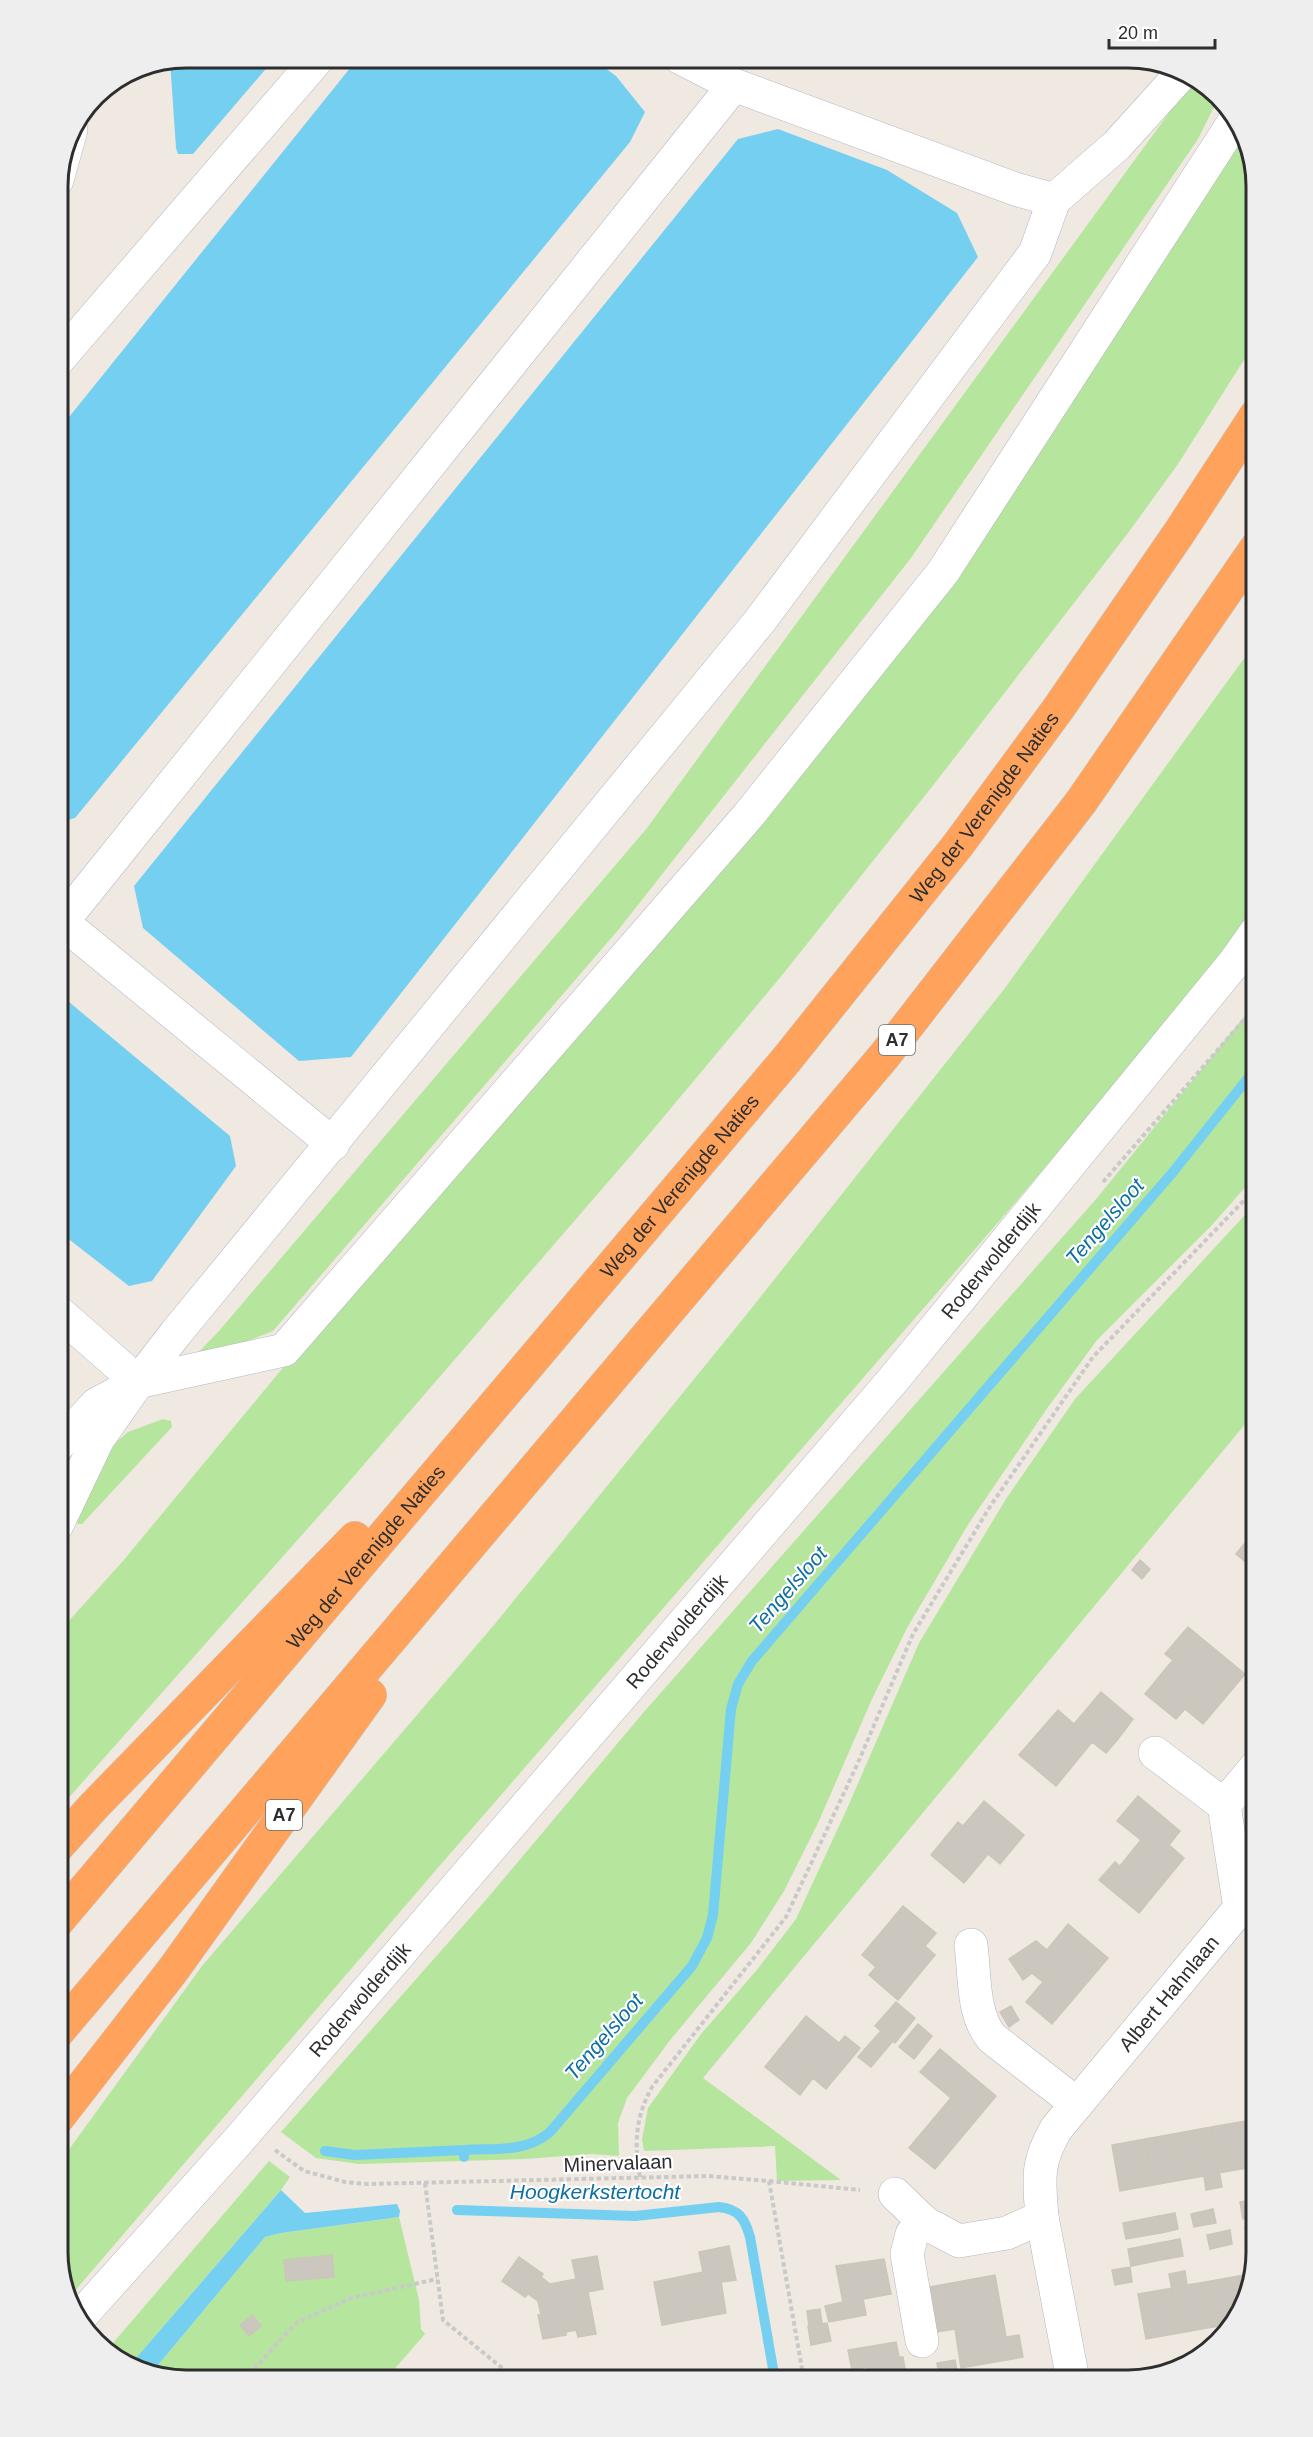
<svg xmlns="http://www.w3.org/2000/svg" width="1313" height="2437" font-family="Arial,sans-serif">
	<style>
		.green { fill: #b6e59e }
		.water { fill: #75cff0 }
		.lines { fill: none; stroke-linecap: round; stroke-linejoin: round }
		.stream { stroke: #75cff0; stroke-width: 10 }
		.building { fill: #cbc7bf; stroke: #cbc5ba; stroke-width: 1.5 }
		.minor-casing { stroke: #b4b7c1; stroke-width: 34 }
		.highway-casing { stroke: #c9c9c9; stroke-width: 34 }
		.path { stroke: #c9c9c9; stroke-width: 4; stroke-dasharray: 4.5 3; stroke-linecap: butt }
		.minor { stroke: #fff; stroke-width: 33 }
		.highway { stroke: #ffa35c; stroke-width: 33 }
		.labels { text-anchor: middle; stroke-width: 4.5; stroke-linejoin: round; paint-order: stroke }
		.shield { fill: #fff; stroke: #6d6d6d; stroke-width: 1.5 }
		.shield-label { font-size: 18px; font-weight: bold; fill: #2e2e2e }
		.street-label { font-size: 20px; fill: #2e2e2e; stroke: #fff }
		.water-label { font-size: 21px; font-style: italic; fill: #0d6fa3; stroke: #fff }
		.rim { fill: none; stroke: #2e2e2e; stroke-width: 3 }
	</style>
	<rect width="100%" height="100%" fill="#efe9e1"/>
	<path class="green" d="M1200,79L1217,101L1198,139L911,558L619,929L273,1331L185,1366L219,1331L647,828L1185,91Z
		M1233,120L1246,136L1256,185V341L1178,464L1128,533L935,783L783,974L646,1138L341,1491L57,1811V1634L123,1561L344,1294L745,824L1053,401Z
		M1256,642V905L1179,1009L1008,1211L442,1863L67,2300L57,2252V2166L202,1966L494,1625L747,1314L1005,988Z
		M1256,1002V1175L1212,1225L1097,1340L1046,1410L969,1523L907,1628L872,1699L818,1823L784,1891L751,1943L671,2039L627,2098L618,2123L619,2156L592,2154L524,2159L359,2164L316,2158L281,2132L485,1901L643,1713L1097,1198Z
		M1256,1203V1411L703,2078L841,2180L777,2181L775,2146L644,2151L642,2139L648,2108L701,2034L756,1971L796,1919L846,1811L919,1643L1006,1499L1075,1399Z
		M163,1419L171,1421L172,1427L82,1524H78L75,1519L108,1449L128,1432Z
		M269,2161L290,2177L281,2190L131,2364L114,2358L107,2350Z
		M399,2217L419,2300L421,2329L425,2334L385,2380H177L153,2371L265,2237L281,2233Z"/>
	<path class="water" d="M185,57H276L193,154H178L176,148L170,60Z
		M359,57H590L616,76L645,112L630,142L75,818L57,823V432Z
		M778,129L887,170L957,213L978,257L351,1057L299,1061L143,928L134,886L738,139Z
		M57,992L230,1136L236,1166L152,1281L129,1286L57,1230Z
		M281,2190L305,2213L397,2204L400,2211L399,2217L281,2233L265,2237L153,2371L131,2364Z"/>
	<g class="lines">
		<path class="stream" d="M325,2151L355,2155L464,2150
			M464,2157V2150C494,2148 526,2153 550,2132L692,1966L707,1938L713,1915L731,1709L738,1684L752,1661L1173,1172L1256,1068
			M457,2210L635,2216L719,2207C739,2209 745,2219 750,2237L775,2380"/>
	</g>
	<path class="building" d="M1256,1530V1571L1236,1554Z
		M1140,1560L1150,1569L1142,1579L1132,1570Z
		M1256,1586V1600L1249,1594Z
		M1188,1627L1245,1674L1203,1724L1185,1709L1176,1719L1145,1694L1173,1660L1165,1654Z
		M1101,1692L1133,1719L1118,1739L1085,1711Z
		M1058,1710L1074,1724L1085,1711L1118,1739L1106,1753L1092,1742L1056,1786L1019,1755Z
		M1138,1796L1180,1831L1169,1845L1184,1858L1139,1913L1099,1880L1115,1862L1120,1866L1141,1840L1117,1821Z
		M984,1801L1024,1835L1000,1864L988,1854L964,1883L931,1855L958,1822L963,1826Z
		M903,1906L936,1933L925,1946L935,1955L898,2000L869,1975L876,1967L862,1955Z
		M1068,1924L1108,1958L1052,2024L1026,2002L1043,1982L1032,1973L1023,1980L1009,1959L1036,1941L1047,1950Z
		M896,2002L915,2018L895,2043L875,2026Z
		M1011,2006L1019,2020L1009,2027L1000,2012Z
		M806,2016L839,2043L845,2036L860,2048L826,2089L813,2078L800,2095L765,2067Z
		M918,2024L932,2036L914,2059L899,2047Z
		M880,2032L892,2042L871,2067L858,2057Z
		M940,2049L996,2096L935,2169L909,2148L951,2098L920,2072Z
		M1256,2119V2166L1253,2167L1245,2121Z
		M1245,2121L1253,2167L1219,2173L1211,2127Z
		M1211,2127L1222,2187L1206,2190L1204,2176L1187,2179L1178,2133Z
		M1178,2133L1187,2179L1154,2185L1145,2139Z
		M1145,2139L1154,2185L1120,2191L1112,2145Z
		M1256,2199V2216L1243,2219L1240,2202Z
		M1213,2209L1216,2223L1194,2227L1191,2214Z
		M1175,2213L1178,2229L1161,2233L1159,2216Z
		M1159,2216L1161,2233L1126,2239L1123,2223Z
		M1256,2227V2243L1248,2244L1245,2228Z
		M1230,2230L1232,2244L1210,2249L1207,2235Z
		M1180,2239L1183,2256L1166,2259L1164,2242Z
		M1164,2242L1166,2259L1131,2266L1128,2249Z
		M729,2246L736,2280L721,2282L726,2313L662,2325L654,2282L703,2272L699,2252Z
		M332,2255L334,2277L286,2281L284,2260Z
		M597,2256L603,2289L588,2292L596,2334L578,2337L576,2330L566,2332V2335L543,2339L538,2315H541L538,2301L528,2294L525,2297L502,2281L519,2257L543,2274L541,2277L550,2284L576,2279L572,2260Z
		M884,2259L891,2294L863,2299L866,2315L829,2322L825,2306L843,2302L836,2266Z
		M1130,2267L1132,2282L1115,2285L1112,2270Z
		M1185,2271L1187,2285L1205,2282L1213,2327L1180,2333L1169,2274Z
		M1249,2274L1242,2297L1238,2276Z
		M995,2275L1006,2337L1019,2335L1023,2357L961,2368L955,2329L937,2332L929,2287Z
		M1238,2276L1242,2297L1234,2323L1213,2327L1205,2282Z
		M1172,2288L1180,2333L1146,2339L1138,2294Z
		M820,2309L822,2323L809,2326L807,2311Z
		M252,2315L261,2326L249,2336L240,2325Z
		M827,2323L831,2341L811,2345L808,2326Z
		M896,2342L899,2357H903L907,2380H869L867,2367L852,2370L848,2350Z
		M955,2360L958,2377L940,2380L937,2363Z
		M721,2375L722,2380H694Z"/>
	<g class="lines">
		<defs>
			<g id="minor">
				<path d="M679,57L734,85L1018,190L1054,200L1117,145L1182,73"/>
				<path d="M57,180L71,130"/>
				<path d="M57,361L319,57"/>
				<path d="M57,918L333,1144"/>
				<path d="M62,922L734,85"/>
				<path d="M57,1311L138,1382"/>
				<path d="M57,1446L97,1404L138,1382L176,1333L759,622L1035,253L1054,200"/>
				<path d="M57,1525L98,1439L138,1382L284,1350L748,816L943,572L1234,122"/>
				<path d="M1155,1753L1224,1805"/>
				<path d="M971,1945C975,1976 972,2014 992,2038L1077,2104"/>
				<path id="s1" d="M895,2194L925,2223L959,2241L1007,2233L1042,2217C1039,2178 1036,2164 1056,2129L1240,1908L1224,1805L1256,1767"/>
				<path d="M1042,2217L1073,2380"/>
				<path id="s2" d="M80,2317L238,2141L893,1380L1234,963L1256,932"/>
				<path d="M922,2341L907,2254L912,2234L925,2223"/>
			</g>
			<g id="highway">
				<path d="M57,1847L94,1806L355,1538"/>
				<path id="s3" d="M57,1922L787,1059L958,845L1058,709L1179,533L1256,415"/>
				<path d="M57,2033L885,1055L1081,802L1256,548"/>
				<path d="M57,2119L173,1970L370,1695"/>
			</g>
		</defs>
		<use href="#minor" class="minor-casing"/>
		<use href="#highway" class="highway-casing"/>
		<path class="path" d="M1103,1182L1256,1006
			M275,2150L304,2171L345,2182L367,2184L708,2176L769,2181L804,2380
			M640,2177C634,2144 635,2118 652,2087L786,1917L857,1765L913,1634L991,1505L1093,1357L1256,1188
			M769,2181L860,2190
			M425,2183L443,2320L517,2380
			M244,2380L296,2323L351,2298L437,2279"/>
		<use href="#minor" class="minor"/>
		<use href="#highway" class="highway"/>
	</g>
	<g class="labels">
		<g class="shield">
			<rect x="879" y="1025" width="36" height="30" rx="4.5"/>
			<rect x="266" y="1800" width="36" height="30" rx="4.5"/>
		</g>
		<g class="shield-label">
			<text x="897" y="1046">A7</text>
			<text x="284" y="1821">A7</text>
		</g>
		<g class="street-label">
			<text dy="7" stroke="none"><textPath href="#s3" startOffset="1450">Weg der Verenigde Naties</textPath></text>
			<text dy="7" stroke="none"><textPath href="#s3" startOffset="964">Weg der Verenigde Naties</textPath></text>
			<text dy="7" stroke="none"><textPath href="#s2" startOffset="1395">Roderwolderdijk</textPath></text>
			<text dy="7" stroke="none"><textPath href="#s3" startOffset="478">Weg der Verenigde Naties</textPath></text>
			<text dy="7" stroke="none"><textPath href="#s2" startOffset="909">Roderwolderdijk</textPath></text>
			<text dy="7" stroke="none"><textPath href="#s1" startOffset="435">Albert Hahnlaan</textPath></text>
			<text dy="7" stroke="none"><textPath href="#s2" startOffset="423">Roderwolderdijk</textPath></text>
			<text transform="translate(618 2163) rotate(-2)" y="7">Minervalaan</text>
		</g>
		<g class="water-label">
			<text transform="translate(1105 1222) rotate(-49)" y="7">Tengelsloot</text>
			<text transform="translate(788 1590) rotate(-49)" y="7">Tengelsloot</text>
			<text transform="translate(604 2037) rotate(-49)" y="7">Tengelsloot</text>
			<text x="595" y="2199">Hoogkerkstertocht</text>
		</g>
	</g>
	<path d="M0 0H1313V2437H0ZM186 68H1128A118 118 0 0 1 1246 186V2252A118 118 0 0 1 1128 2370H186A118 118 0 0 1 68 2252V186A118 118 0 0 1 186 68Z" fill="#eee" fill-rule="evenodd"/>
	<path class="rim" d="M186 68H1128A118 118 0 0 1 1246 186V2252A118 118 0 0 1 1128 2370H186A118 118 0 0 1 68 2252V186A118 118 0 0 1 186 68Z"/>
	<path d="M1109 39v9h106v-9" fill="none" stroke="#2e2e2e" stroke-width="3"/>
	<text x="1118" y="39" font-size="18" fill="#2e2e2e" stroke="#ffffff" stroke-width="4.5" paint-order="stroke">20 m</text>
</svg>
